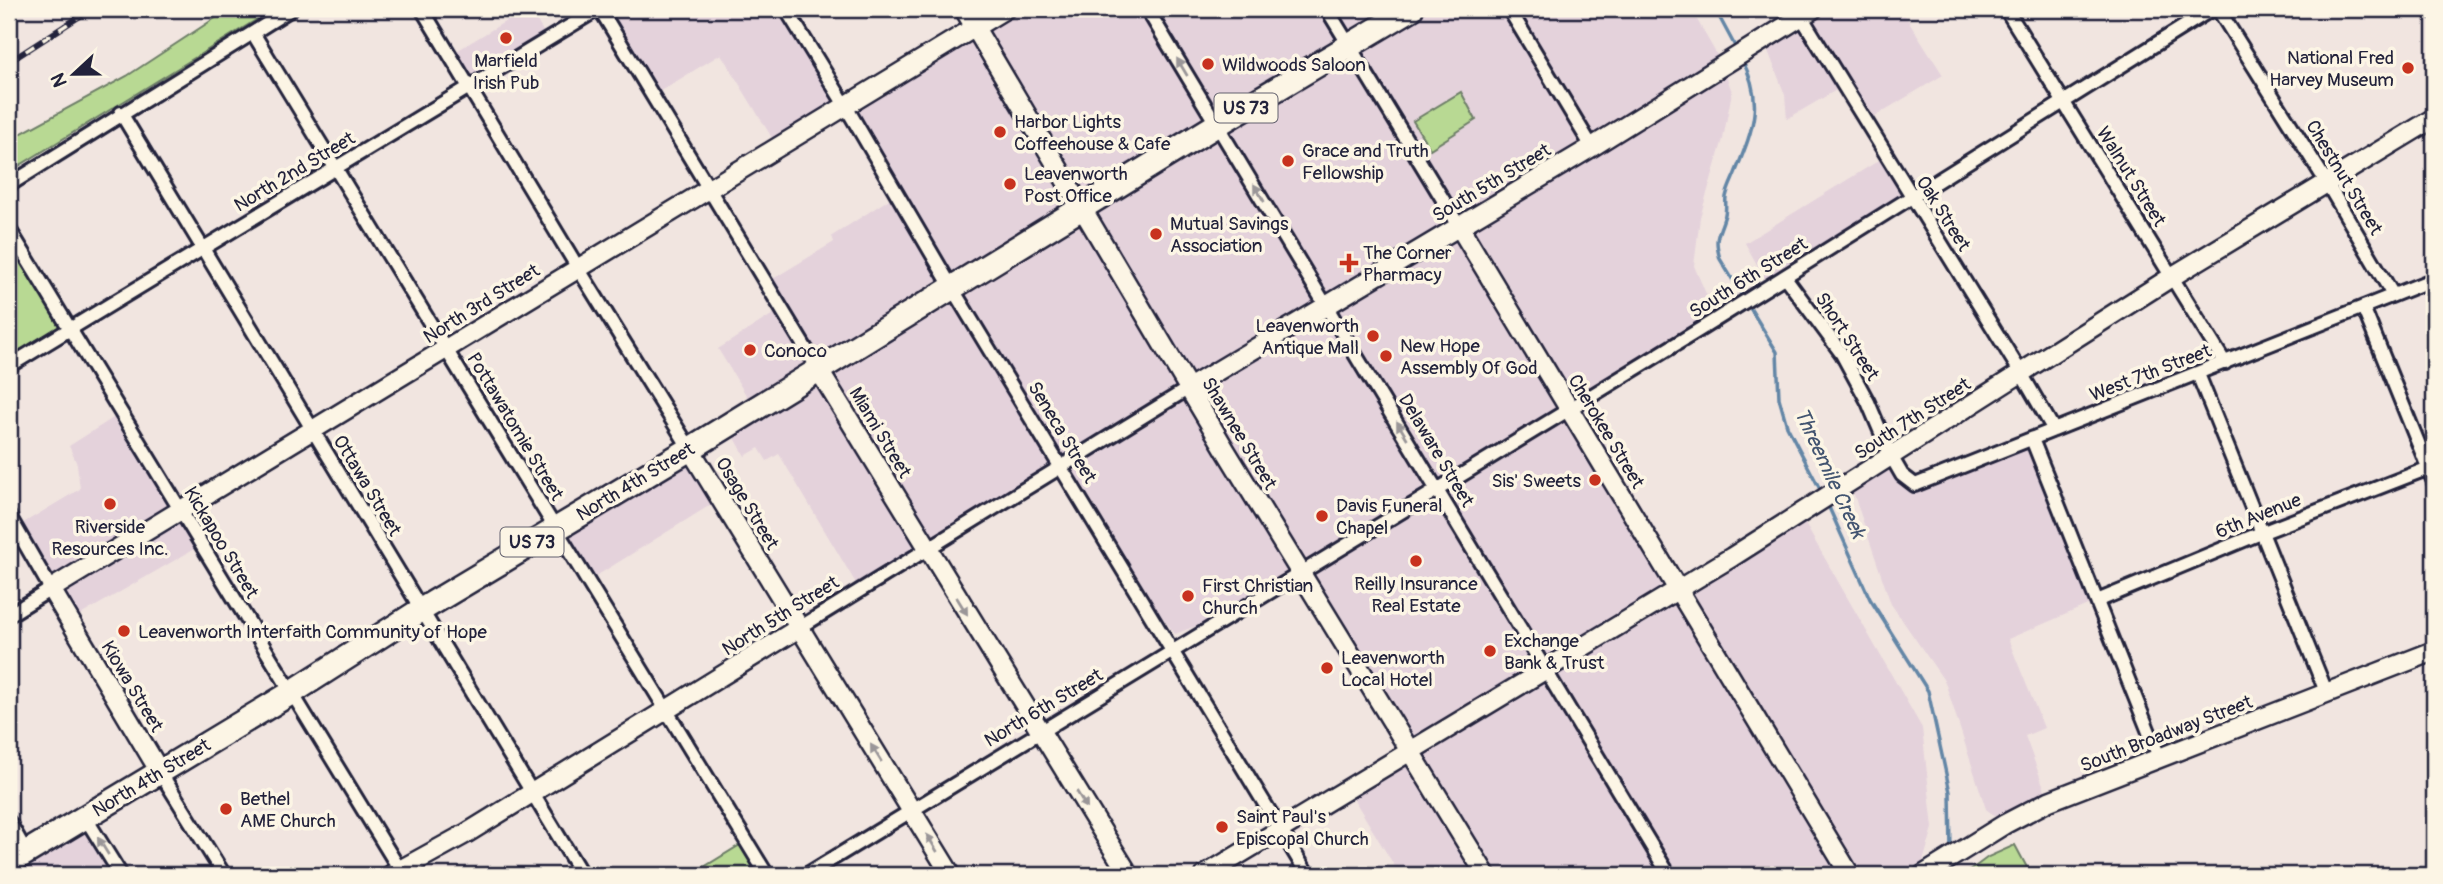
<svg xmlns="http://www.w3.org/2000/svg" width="2443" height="884" font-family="Pangolin,sans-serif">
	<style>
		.built { fill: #e4d2db }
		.green { fill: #b8d993; stroke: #6d7e67; stroke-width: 2 }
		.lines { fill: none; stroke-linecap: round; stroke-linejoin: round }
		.stream { stroke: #6386a6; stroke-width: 3.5 }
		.street-casing { stroke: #22223b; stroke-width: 18 }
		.secondary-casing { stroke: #22223b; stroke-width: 23 }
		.highway-casing { stroke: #22223b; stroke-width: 28 }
		.street { stroke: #fcf5e5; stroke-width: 12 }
		.secondary { stroke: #fcf5e5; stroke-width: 18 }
		.highway { stroke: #fcf5e5; stroke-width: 23 }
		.rail-casing { stroke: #22223b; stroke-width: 6 }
		.rail { stroke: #fcf5e5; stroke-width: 3.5; stroke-dasharray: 10; stroke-linecap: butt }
		.oneway { fill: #9a9698 }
		.poi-dot { fill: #c8321e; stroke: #fcf5e5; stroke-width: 2.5 }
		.labels { text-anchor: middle; stroke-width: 7; stroke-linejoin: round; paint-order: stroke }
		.shield { fill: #fcf5e5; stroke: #63616e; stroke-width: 2 }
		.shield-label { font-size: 18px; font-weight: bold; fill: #22223b }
		.poi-label { font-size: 19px; fill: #22223b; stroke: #fcf5e5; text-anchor: start }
		.street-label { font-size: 19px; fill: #22223b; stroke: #fcf5e5 }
		.water-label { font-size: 21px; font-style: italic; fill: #425470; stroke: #fcf5e5 }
	</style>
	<rect width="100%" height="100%" fill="#f1e5e0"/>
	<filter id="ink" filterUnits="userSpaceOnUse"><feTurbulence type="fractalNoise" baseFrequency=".0143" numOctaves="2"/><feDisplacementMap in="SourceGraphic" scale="14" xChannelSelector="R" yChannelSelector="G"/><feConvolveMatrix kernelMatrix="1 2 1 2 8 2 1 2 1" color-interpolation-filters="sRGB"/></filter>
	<g filter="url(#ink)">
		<path class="built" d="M526,9H530L548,40L470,88L450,55Z
			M600,9H786L846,105L975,27L964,9H1691L1722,64L1732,92L1723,139L1700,217L1694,266L1717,319L1569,408L1678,589L1800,515L1922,728L1933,828L1919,875H1400L1347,788L1409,751L1301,572L1238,610L1175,634L1116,556L1061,466L860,590L779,454L767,461L759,448L745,456L728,425L754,408L718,349L781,309L766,283L834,242L832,236L897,194L845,105L777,146L721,54L652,96Z
			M1813,9H1901L1943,75L1865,122L1843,86L1787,119L1785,95L1767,48Z
			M1886,156L1912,198L1769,286L1745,243Z
			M121,413L201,545L70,621L15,528L80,489L77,464L69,446Z
			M2032,439L2097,601L2008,639L2044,728L2025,736L2049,801L2005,824L1986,809L1945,682L1891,604L1850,483L1891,456L1916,485Z
			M690,449L720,499L588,581L556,528Z
			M85,817L121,875H9V863Z"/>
		<path class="green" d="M229,9H274L9,172V140L127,76Z
			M1461,92L1476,120L1430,149L1413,121Z
			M9,229L70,329L9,366Z
			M740,845L758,875H691Z
			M2015,845L2031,875H1964L1988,857Z"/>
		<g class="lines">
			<path class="stream" d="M1715,9L1736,48
				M1741,58C1765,101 1753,129 1736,171C1733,179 1728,188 1726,197C1725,203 1727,211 1724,218C1718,237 1714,237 1720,259L1777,352L1779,398L1787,426L1822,493
				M1827,503L1870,599L1928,691L1950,792L1951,852
				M1951,863V875"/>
			<defs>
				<path id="street" d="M422,9L578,268L690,449
					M600,9L818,369
					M786,9L845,105L952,288L1308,875
					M1147,9L1669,875
					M1327,9L1459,226
					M1509,9L1592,147
					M2006,9L2225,363
					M2218,9L2327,183L2393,295
					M2432,9L2434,12
					M1801,16L2021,373L2054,430
					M253,33L767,875
					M121,113L582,875
					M9,185L291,9
					M9,229L403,875
					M1785,277L1842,354L1868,402L1891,456L1902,475L1915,485L2434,279
					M2363,307L2434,482
					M9,366L598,9
					M2198,374L2327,694
					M2032,439L2159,757
					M9,516L51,589L9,615
					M2097,601L2261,533L2434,466
					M799,628L1189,388
					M160,772L224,875
					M85,817L121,875
					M9,822L26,852
					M806,875L1704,327L2212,9"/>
				<path id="secondary" d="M964,9L1226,451L1486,875
					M1459,226L1850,875
					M818,369L1129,875
					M1189,388L1592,147L1813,9
					M690,449L951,875
					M160,772L51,589L1005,9
					M391,875L467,833L799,628
					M1205,875L1732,557L2173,276L2434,118
					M1923,875L2005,824L2049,801L2434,651"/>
				<path id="highway" d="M9,863L291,693L421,610L690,449L1218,124L1411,9"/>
			</defs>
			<use href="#street" class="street-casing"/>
			<use href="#secondary" class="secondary-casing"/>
			<use href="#highway" class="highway-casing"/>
			<use href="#street" class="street"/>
			<use href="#secondary" class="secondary"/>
			<use href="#highway" class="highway"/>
			<defs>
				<path id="rail" d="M9,62L91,9"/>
			</defs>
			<use href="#rail" class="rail-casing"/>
			<use href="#rail" class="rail"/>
		</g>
		<defs><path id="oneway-solid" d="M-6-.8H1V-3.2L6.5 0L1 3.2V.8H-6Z" transform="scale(1.75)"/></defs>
		<g class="oneway">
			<use href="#oneway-solid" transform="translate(1182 67) rotate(-121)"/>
			<use href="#oneway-solid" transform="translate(1259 193) rotate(-121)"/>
			<use href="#oneway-solid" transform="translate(1402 430) rotate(-121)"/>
			<use href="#oneway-solid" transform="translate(962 606) rotate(58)"/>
			<use href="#oneway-solid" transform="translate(876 753) rotate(-122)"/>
			<use href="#oneway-solid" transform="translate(1082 800) rotate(58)"/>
			<use href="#oneway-solid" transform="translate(932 843) rotate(-121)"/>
			<use href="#oneway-solid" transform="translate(103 846) rotate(-122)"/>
		</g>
	</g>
	<g class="poi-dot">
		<circle cx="506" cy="38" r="7"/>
		<circle cx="1208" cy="64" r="7"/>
		<circle cx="2408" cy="68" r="7"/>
		<circle cx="1000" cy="132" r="7"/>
		<circle cx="1288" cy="161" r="7"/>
		<circle cx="1010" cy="184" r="7"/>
		<circle cx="1156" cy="234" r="7"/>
		<path d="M1345.5 252.5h7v7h7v7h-7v7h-7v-7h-7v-7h7z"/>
		<circle cx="1373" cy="336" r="7"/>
		<circle cx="750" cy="350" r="7"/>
		<circle cx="1386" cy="356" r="7"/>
		<circle cx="1595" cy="480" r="7"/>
		<circle cx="110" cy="504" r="7"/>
		<circle cx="1322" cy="516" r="7"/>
		<circle cx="1416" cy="561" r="7"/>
		<circle cx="1188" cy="596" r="7"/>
		<circle cx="124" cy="631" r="7"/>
		<circle cx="1490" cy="651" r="7"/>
		<circle cx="1327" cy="668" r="7"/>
		<circle cx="226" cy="809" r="7"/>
		<circle cx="1222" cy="827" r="7"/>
	</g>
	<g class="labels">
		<g class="shield">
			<rect x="1214.5" y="93.5" width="63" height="29" rx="5"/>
			<rect x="500.5" y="527.5" width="63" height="29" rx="5"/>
		</g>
		<g class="shield-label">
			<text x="1246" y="114">US 73</text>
			<text x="532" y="548">US 73</text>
		</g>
		<g class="poi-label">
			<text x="2394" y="64" text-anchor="end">National Fred<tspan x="2394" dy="22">Harvey Museum</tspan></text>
			<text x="506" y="67" text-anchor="middle">Marfield<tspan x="506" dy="22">Irish Pub</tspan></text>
			<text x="1222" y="71">Wildwoods Saloon</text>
			<text x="1014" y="128">Harbor Lights<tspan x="1014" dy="22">Coffeehouse &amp; Cafe</tspan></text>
			<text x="1302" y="157">Grace and Truth<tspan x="1302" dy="22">Fellowship</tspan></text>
			<text x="1024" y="180">Leavenworth<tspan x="1024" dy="22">Post Office</tspan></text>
			<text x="1170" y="230">Mutual Savings<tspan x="1170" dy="22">Association</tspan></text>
			<text x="1363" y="259">The Corner<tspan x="1363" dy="22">Pharmacy</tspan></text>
			<text x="1359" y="332" text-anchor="end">Leavenworth<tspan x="1359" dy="22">Antique Mall</tspan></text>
			<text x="1400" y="352">New Hope<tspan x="1400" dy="22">Assembly Of God</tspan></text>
			<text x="764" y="357">Conoco</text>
			<text x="1581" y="487" text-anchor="end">Sis' Sweets</text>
			<text x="1336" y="512">Davis Funeral<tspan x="1336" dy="22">Chapel</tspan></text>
			<text x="110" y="533" text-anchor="middle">Riverside<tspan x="110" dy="22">Resources Inc.</tspan></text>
			<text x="1416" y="590" text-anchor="middle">Reilly Insurance<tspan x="1416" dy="22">Real Estate</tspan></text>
			<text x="1202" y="592">First Christian<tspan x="1202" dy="22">Church</tspan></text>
			<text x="138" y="638">Leavenworth Interfaith Community of Hope</text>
			<text x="1504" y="647">Exchange<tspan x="1504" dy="22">Bank &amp; Trust</tspan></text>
			<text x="1341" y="664">Leavenworth<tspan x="1341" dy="22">Local Hotel</tspan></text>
			<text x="240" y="805">Bethel<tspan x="240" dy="22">AME Church</tspan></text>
			<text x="1236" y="823">Saint Paul's<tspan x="1236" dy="22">Episcopal Church</tspan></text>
		</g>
		<g class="street-label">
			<text transform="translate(294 171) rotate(-31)" y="7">North 2nd Street</text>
			<text transform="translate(2132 176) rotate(58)" y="7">Walnut Street</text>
			<text transform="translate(2345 177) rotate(59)" y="7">Chestnut Street</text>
			<text transform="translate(1491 182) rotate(-31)" y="7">South 5th Street</text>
			<text transform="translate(1944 213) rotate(58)" y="7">Oak Street</text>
			<text transform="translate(1748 277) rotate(-32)" y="7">South 6th Street</text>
			<text transform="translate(481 303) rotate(-32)" y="7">North 3rd Street</text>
			<text transform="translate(1848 336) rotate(57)" y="7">Short Street</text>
			<text transform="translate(2150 372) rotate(-21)" y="7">West 7th Street</text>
			<text transform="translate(1912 418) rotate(-33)" y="7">South 7th Street</text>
			<text transform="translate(516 426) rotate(59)" y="7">Pottawatomie Street</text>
			<text transform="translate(1607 431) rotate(59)" y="7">Cherokee Street</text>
			<text transform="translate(881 432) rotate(59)" y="7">Miami Street</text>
			<text transform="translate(1063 432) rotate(59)" y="7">Seneca Street</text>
			<text transform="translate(1240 433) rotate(59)" y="7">Shawnee Street</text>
			<text transform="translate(1437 450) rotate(59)" y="7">Delaware Street</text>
			<text transform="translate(635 481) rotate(-31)" y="7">North 4th Street</text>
			<text transform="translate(368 485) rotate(59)" y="7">Ottawa Street</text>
			<text transform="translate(748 503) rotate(59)" y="7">Osage Street</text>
			<text transform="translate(2258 515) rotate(-22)" y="7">6th Avenue</text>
			<text transform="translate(222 542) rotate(59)" y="7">Kickapoo Street</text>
			<text transform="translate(780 615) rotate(-32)" y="7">North 5th Street</text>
			<text transform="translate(133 686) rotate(59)" y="7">Kiowa Street</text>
			<text transform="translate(1043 707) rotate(-31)" y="7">North 6th Street</text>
			<text transform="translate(2166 733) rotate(-21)" y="7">South Broadway Street</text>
			<text transform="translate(151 777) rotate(-31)" y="7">North 4th Street</text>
		</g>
		<g class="water-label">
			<text transform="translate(1830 473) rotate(65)" y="7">Threemile Creek</text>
		</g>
	</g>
	<rect width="2443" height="884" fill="none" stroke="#fcf5e5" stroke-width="35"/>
	<rect x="18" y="18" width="2408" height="849" fill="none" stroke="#22223b" stroke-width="2.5" filter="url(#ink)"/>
	<g transform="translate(74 74) rotate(248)" stroke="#fcf5e5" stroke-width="5" paint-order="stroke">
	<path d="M0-5L12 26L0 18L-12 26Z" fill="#22223b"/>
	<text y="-10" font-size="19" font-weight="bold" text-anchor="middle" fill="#22223b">N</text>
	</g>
</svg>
